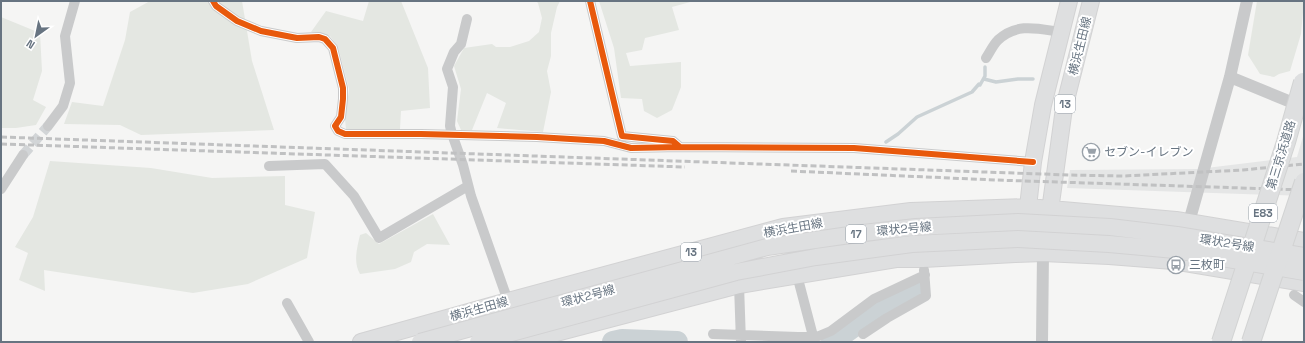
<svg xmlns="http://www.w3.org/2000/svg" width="1305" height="343" font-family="'Space Grotesk','Noto Sans JP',sans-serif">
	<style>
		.built { fill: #e5e6e6 }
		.green { fill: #e4e7e2 }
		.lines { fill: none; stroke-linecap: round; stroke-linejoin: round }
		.stream { stroke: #cbd2d5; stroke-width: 3.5 }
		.river { stroke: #cbd2d5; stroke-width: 22 }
		.minor-tunnel { stroke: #d2d5d7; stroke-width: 10; stroke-dasharray: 10 5; stroke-linecap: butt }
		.primary-casing { stroke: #d2d2d3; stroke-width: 18 }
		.minor { stroke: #c9cacb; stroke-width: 10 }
		.tertiary { stroke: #c9cacb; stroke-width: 12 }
		.primary { stroke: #dedfe0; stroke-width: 16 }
		.rail { stroke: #c0c1c2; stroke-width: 3; stroke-dasharray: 6 3; stroke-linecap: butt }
		.primary-bridge-casing { stroke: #d2d2d3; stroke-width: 18; stroke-linecap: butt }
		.motorway-bridge-casing { stroke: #d2d3d3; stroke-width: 20; stroke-linecap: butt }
		.primary-bridge { stroke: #dedfe0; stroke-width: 16 }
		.motorway-bridge { stroke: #dedfe0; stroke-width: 18 }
		.cycleway-casing { stroke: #fff; stroke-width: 8 }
		.cycleway { stroke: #e8590c; stroke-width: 6 }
		.labels { text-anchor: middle; stroke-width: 4; stroke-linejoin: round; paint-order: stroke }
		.shield { fill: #fff; stroke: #959ea7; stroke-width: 1 }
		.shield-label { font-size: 11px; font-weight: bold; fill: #677481 }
		.street-label { font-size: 12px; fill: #677481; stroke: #fff }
		.poi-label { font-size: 12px; fill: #677481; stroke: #fff; text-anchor: start }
	</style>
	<rect width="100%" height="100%" fill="#f5f5f4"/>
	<path class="built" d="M1304,133V196L1067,188L1070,170L1198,169L1297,157Z"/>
	<path class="green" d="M150,1H242L252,61L274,130L141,135L120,125L64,124L72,102L103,106L125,40L130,12Z
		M369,1H401L428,68L430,108L401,111L400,129H346L345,119L349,89L338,47L330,36L311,32L326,11L363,21Z
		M536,1H560L557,7L551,33V56L547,71L551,92L543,132L497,128L506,103L487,93L472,130H461L457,121L461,89L454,66L464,48L492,44L496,47H510L529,41L539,32L542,18L538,3Z
		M599,1H694L672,7L679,30L645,38L642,50L626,53L630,66L681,62V87L672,110L657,118L644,111L642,99L621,98L614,48Z
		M1257,1H1304L1301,34L1290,71L1279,74L1274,77L1260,74L1248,55Z
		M1,17L40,33L42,71L33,100L46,107L36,125L16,128H1Z
		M50,161L151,168L212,178L285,176V205L315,212L307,258L248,284L193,293L44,270L45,291L19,280L28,253L15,247L33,217Z
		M433,214L450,245L427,244L414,252L411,262L395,269L360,274C353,262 357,248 360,235L366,233L379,244Z"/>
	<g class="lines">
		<path class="stream" d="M984,79L996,82L1018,79H1033
			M886,142L898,134L917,117L972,92L979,84L980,85L985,76V67"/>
		<path class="river" d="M613,342L622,340L677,342
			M832,342L875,311L917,289"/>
		<path class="minor-tunnel" d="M23,155L48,126"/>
		<defs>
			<path id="primary" d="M1028,207L1033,162L1043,105L1069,1
				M1049,218L1064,108L1091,1
				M361,342L508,301L783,227L911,211L1028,207L1176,220L1304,241
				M522,342L739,285L896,259H923L1015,254L1043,253L1109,256L1173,261L1304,283"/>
		</defs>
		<use href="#primary" class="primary-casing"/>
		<path class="minor" d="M213,1L216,6L237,21L261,31L297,38L319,37L325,39L333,48L343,88V99L341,117L335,126L338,131L345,134H421L537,137L604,141L631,148L680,147
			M590,1L622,136L673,141L680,147L854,148L1033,162
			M467,19L461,44L454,52L447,69L453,87L450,126L452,134L463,165L471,196L508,301
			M986,58C990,52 993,45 998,40C1017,22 1039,29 1061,32
			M48,126L63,106L70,83L65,36L75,1
			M269,166L325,164L354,196L379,238L468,186
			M1,189L23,155
			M797,275L813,336
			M739,285L741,342
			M1294,295L1304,302
			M287,303L309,342
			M713,334L798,337L819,336L831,331L874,299L925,275
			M863,334L887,318L926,296L924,270"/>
		<path class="tertiary" d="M1230,77L1303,107
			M1030,215L1043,253L1042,342
			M1189,222L1230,77L1247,1"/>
		<use href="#primary" class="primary"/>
		<path class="rail" d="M1,137L1069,175L1123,176L1243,170L1304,164
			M1,144L685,167
			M791,171L995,180L1304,190"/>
		<defs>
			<path id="primary-bridge" d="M420,342L767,247L863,233L916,227L1018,222L1110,227L1177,235L1304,256
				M478,342L736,272L816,257L912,244L1018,239L1109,244L1175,250L1304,272"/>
			<path id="motorway-bridge" d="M1221,342L1286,142L1303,82
				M1251,342L1304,182"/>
		</defs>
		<use href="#primary-bridge" class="primary-bridge-casing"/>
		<use href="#motorway-bridge" class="motorway-bridge-casing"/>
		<use href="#primary-bridge" class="primary-bridge"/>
		<use href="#motorway-bridge" class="motorway-bridge"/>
		<defs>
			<path id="cycleway" d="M213,1L216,6L237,21L261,31L297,38L319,37L325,39L333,48L343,88V99L341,117L335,126L338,131L345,134H421L537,137L604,141L631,148L680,147
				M590,1L622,136L673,141L680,147L854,148L1033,162"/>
		</defs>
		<use href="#cycleway" class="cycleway-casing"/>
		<use href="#cycleway" class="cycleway"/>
	</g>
	<defs>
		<symbol id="supermarket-ring" viewBox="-11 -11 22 22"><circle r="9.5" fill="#fff" stroke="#99a1a9" stroke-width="1.5"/><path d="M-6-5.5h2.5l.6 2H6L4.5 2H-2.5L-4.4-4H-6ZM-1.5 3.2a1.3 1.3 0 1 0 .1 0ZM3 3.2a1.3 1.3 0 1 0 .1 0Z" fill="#99a1a9"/></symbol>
		<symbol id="bus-ring" viewBox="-11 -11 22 22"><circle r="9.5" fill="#fff" stroke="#99a1a9" stroke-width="1.5"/><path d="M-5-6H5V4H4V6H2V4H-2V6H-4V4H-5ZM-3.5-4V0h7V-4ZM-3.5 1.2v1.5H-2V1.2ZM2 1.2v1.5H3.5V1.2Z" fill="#99a1a9"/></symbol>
	</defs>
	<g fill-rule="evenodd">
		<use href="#supermarket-ring" x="1081" y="142" width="20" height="20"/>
		<use href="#bus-ring" x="1166" y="255" width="20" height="20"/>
	</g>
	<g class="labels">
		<g class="shield">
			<rect x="1055" y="95" width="20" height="18" rx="3"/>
			<rect x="1249" y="204" width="28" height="18" rx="3"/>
			<rect x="846" y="225" width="20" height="18" rx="3"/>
			<rect x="681" y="243" width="20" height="18" rx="3"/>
		</g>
		<g class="shield-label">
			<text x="1065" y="108">13</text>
			<text x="1263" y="217">E83</text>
			<text x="856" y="238">17</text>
			<text x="691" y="256">13</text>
		</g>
		<g class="street-label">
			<text transform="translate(1080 46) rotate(-76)" y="4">横浜生田線</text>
			<text transform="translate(1281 155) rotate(-73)" y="4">第三京浜道路</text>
			<text transform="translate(793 228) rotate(-10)" y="4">横浜生田線</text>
			<text transform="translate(904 229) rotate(-5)" y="4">環状2号線</text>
			<text transform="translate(1227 243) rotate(9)" y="4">環状2号線</text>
			<text transform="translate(588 296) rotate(-15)" y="4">環状2号線</text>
			<text transform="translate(479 309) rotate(-16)" y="4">横浜生田線</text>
		</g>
		<g class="poi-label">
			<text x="1104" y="156">セブン-イレブン</text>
			<text x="1189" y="269">三枚町</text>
		</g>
	</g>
	<rect width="1305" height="343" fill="none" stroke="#677481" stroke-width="4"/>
	<g transform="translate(36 36) rotate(213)" stroke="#ffffff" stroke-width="3" paint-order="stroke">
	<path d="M0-3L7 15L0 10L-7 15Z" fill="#677481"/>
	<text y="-6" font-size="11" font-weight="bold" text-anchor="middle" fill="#677481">N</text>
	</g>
</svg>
